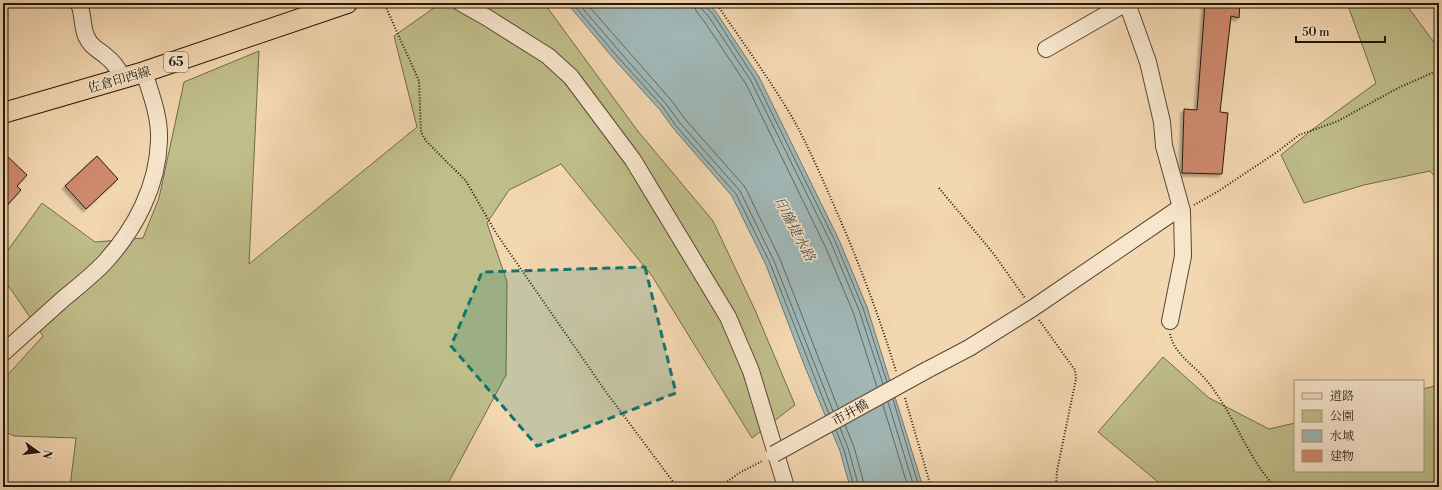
<svg xmlns="http://www.w3.org/2000/svg" width="1442" height="490" font-family="'Libre Bodoni','Noto Serif JP',serif">
	<style>
		.green { fill: #bfbd89; stroke: #716a4a }
		.water { fill: #a0b7b6; stroke: #6e7772 }
		.lines { fill: none; stroke-linecap: round; stroke-linejoin: round }
		.shore { stroke: #626861; stroke-width: 1 }
		.building { fill: #cf8a6e; stroke: #23180c; filter: url(#shadow) }
		.minor-casing { stroke: #574835; stroke-width: 18 }
		.major-casing { stroke: #23180c; stroke-width: 22 }
		.path { stroke: #23180c; stroke-width: 2; stroke-dasharray: 1 2; stroke-linecap: butt }
		.minor { stroke: #f7e5cc; stroke-width: 16 }
		.major { stroke: #f3d7b1; stroke-width: 20 }
		.minor-bridge-casing { stroke: #574835; stroke-width: 18; stroke-linecap: butt }
		.minor-bridge { stroke: #f7e5cc; stroke-width: 16 }
		.marked { fill: #0f766e; fill-opacity: 0.2; stroke: #0f766e; stroke-width: 3; stroke-dasharray: 8 5; stroke-linejoin: round }
		.labels { text-anchor: middle; stroke-width: 3; stroke-linejoin: round; paint-order: stroke }
		.shield { fill: #f7e5cc; stroke: #635646; stroke-width: 1 }
		.shield-label { font-size: 12px; font-weight: bold; fill: #23180c }
		.street-label { font-size: 13px; fill: #23180c; stroke: #f7e5cc }
		.water-label { font-size: 14px; font-style: italic; fill: #4f5048; stroke: #f7e5cc }
	</style>
	<defs>
		<filter id="shadow"><feDropShadow dx="-3" dy="3" stdDeviation="1" flood-color="#0004"/></filter>
	</defs>
	<rect width="100%" height="100%" fill="#f3d7b1"/>
	<filter id="stains"><feTurbulence type="fractalNoise" baseFrequency=".005" numOctaves="4"/><feColorMatrix values="0 0 0 0 .2 0 0 0 0 .09 0 0 0 0 .02 0 0 0 .5 -.17"/></filter>
	<radialGradient id="worn" r=".72"><stop offset=".6" stop-color="#630" stop-opacity="0"/><stop offset="1" stop-color="#630" stop-opacity=".3"/></radialGradient>
	<path class="green" d="M441,3H544L637,130L713,221L755,310L795,405L752,438L652,276L561,164L509,190L487,223L507,282L506,375L446,487H70L76,438L14,436L3,431V380L43,336L3,278V257L42,203L95,242L143,238L159,198L184,82L259,51L249,264L417,127L394,36Z
		M1347,3H1405L1439,49V181L1430,171L1364,185L1304,203L1281,155L1313,129L1376,83Z
		M1163,357L1209,398L1269,429L1295,423V471H1423V389L1439,385V487H1164L1098,432Z"/>
	<path class="water" d="M567,3H708L716,12L759,77L839,240L867,307L923,487H850L840,451L805,367L766,265L732,196L673,128L660,110L613,58Z"/>
	<g class="lines">
		<path class="shore" d="M572,3L616,55L663,107L676,126L736,194L770,263L829,414
			M578,3L620,52L666,104L680,123L740,191L774,261L833,411
			M586,3L671,100L685,119L745,187L780,259L838,408
			M694,3L696,11L704,21L746,84L825,246L853,312L877,387
			M700,3L702,9L709,17L751,81L831,243L859,310L883,384
			M705,3L706,7L713,14L755,79L835,241L863,308L887,382
			M893,399L919,487
			M888,402L914,487
			M883,405L908,487
			M845,425L854,447L865,487
			M840,428L848,448L859,487
			M836,430L844,450L854,487"/>
	</g>
	<path class="building" d="M1205,3H1240L1239,18L1231,16L1220,112L1228,113L1222,174L1182,173L1184,109L1197,110Z
		M3,152L27,175L17,186L21,190L3,210Z
		M97,156L118,179L86,209L65,186Z"/>
	<g class="lines">
		<defs>
			<path id="minor" d="M78,3C83,9 82,27 86,36C92,49 99,49 108,58C115,63 119,71 123,78
				M461,3L486,17L548,56L571,77L633,160L728,317L751,371L786,487
				M1127,3L1148,62L1162,122L1164,146L1182,211L1183,256L1170,321
				M1046,49L1126,3
				M3,353C23,335 42,318 62,300C76,288 92,276 105,262C135,229 158,186 159,140C160,117 151,94 144,72
				M927,370L969,348L1033,308L1181,207"/>
			<path id="major" d="M3,113L144,72L347,3"/>
		</defs>
		<use href="#minor" class="minor-casing"/>
		<use href="#major" class="major-casing"/>
		<path class="path" d="M384,3L419,81L421,132L426,141L466,181L496,233L606,392L677,487
			M716,3C743,43 772,82 796,124C809,149 821,175 832,201C857,257 878,313 896,371
			M939,188L993,253L1025,298
			M1194,205L1217,192L1277,152L1299,135L1338,121L1398,88L1439,70
			M1039,320L1075,370L1076,379L1057,471L1056,487
			M1170,334C1174,354 1195,366 1207,381C1229,408 1241,440 1260,468C1264,474 1270,481 1275,487
			M905,398L931,487
			M720,487L739,473L762,461"/>
		<use href="#minor" class="minor"/>
		<use href="#major" class="major"/>
		<defs>
			<path id="minor-bridge" d="M774,454L927,370"/>
		</defs>
		<use href="#minor-bridge" class="minor-bridge-casing"/>
		<use href="#minor-bridge" class="minor-bridge"/>
	</g>
	<path class="marked" d="M645,267L676,393L537,446L451,346L482,272Z"/>
	<g class="labels">
		<rect class="shield" x="164" y="52" width="24" height="20" rx="3"/>
		<g class="shield-label">
			<text x="176" y="66">65</text>
		</g>
		<g class="street-label">
			<text transform="translate(119 79) rotate(-16)" y="5">佐倉印西線</text>
			<text transform="translate(850 412) rotate(-29)" y="5">市井橋</text>
		</g>
		<g class="water-label">
			<text transform="translate(795 229) rotate(62)" y="5">印旛捷水路</text>
		</g>
	</g>
	<rect width="1442" height="490" fill="none" stroke="#f3d7b1" stroke-width="16"/>
	<rect x="4" y="4" width="1434" height="482" fill="none" stroke="#23180c" stroke-width="2"/>
	<rect x="8" y="8" width="1426" height="474" fill="none" stroke="#23180c"/>
	<rect x="1294" y="380" width="130" height="92" fill="#f7e5cc" stroke="#a2937f"/>
	<rect x="1302" y="393" width="20" height="6" fill="#f3d7b1" stroke="#a2937f"/>
	<text x="1330" y="400" font-size="12" fill="#23180c">道路</text>
	<rect x="1302" y="410" width="20" height="12" fill="#bfbd89" stroke="#a2937f"/>
	<text x="1330" y="420" font-size="12" fill="#23180c">公園</text>
	<rect x="1302" y="430" width="20" height="12" fill="#a0b7b6" stroke="#a2937f"/>
	<text x="1330" y="440" font-size="12" fill="#23180c">水域</text>
	<rect x="1302" y="450" width="20" height="12" fill="#cf8a6e" stroke="#a2937f"/>
	<text x="1330" y="460" font-size="12" fill="#23180c">建物</text>
	<g transform="translate(38 452) rotate(104)" stroke="#f7e5cc" stroke-width="3" paint-order="stroke">
	<path d="M0-3L7 15L0 10L-7 15Z" fill="#23180c"/>
	<text y="-6" font-size="11" font-weight="bold" text-anchor="middle" fill="#23180c">N</text>
	</g>
	<path d="M1296 36v6h89v-6" fill="none" stroke="#23180c" stroke-width="2"/>
	<text x="1302" y="36" font-size="12" fill="#23180c" stroke="#f7e5cc" stroke-width="3" paint-order="stroke">50 m</text>
	<rect width="100%" height="100%" filter="url(#stains)"/>
	<rect width="100%" height="100%" fill="url(#worn)"/>
</svg>
